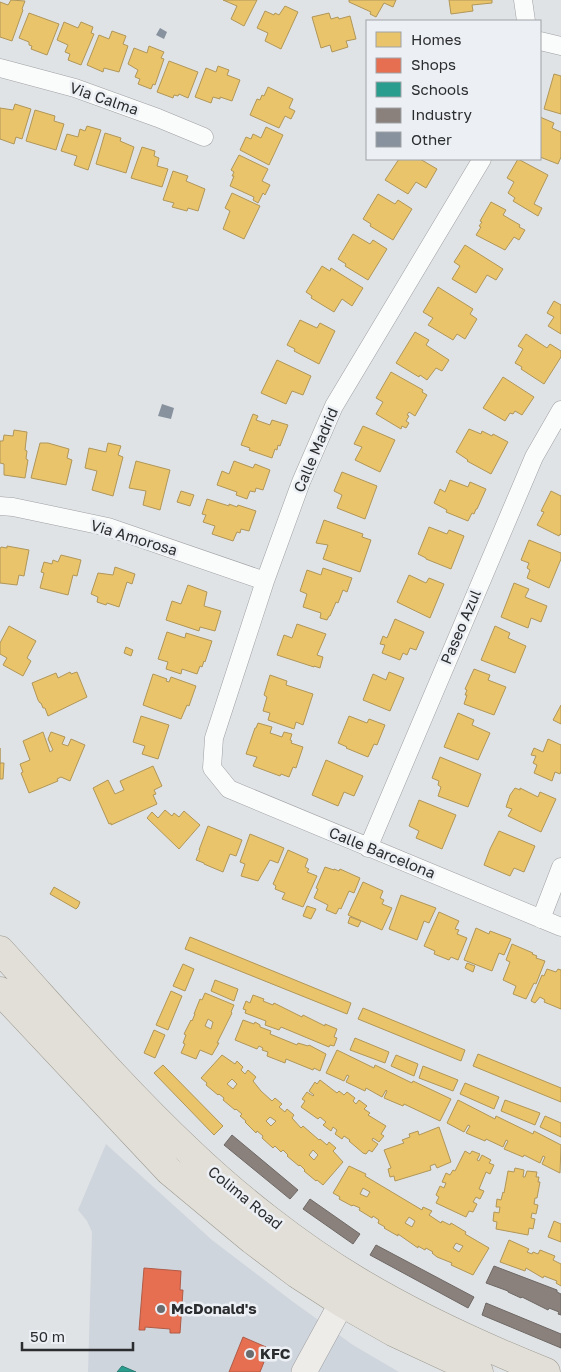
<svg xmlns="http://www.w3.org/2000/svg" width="561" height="1372" font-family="'Golos Text',sans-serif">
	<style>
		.built { fill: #cfd5dd }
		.homes { fill: #e9c46a; stroke: #b09658; fill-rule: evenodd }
		.shops { fill: #e76f51; stroke: #af5b46 }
		.schools { fill: #2a9d8f; stroke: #2a7b72 }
		.industry { fill: #8a817c; stroke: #6e6865 }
		.building { fill: #88929f }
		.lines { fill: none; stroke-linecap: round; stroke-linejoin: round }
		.street-casing { stroke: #9ea0a2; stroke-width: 19 }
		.secondary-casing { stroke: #9ea0a2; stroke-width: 26 }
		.primary-casing { stroke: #9c998e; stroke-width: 29 }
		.street { stroke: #fafbfb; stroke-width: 18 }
		.secondary { stroke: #eeece9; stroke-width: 25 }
		.primary { stroke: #e1dfd8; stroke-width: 28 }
		.poi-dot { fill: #6a6c6e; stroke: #ecf0f5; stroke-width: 2 }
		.labels { text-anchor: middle; stroke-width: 5; stroke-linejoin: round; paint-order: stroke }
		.street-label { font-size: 15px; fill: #2b2c2e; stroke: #ecf0f5 }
		.poi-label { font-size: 15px; font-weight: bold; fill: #2b2c2e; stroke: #ecf0f5; text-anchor: start }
	</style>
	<rect width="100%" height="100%" fill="#e0e3e6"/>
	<path class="built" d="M106,1144L212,1240L292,1301L353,1345L399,1372H88L92,1232L87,1221L78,1210Z"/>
	<path class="homes" d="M11,0L25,1L22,9L23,10L12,41L0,37V2L8,5Z
		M223,0H257L244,26L231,19L237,6Z
		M349,0H396L393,7L384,3L376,17L370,14L371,12L349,2Z
		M449,0H492V3L472,5L473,11L451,14Z
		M285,6L298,12L281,49L265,41L268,33L257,28L265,11L274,15L275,13L279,15Z
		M29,13L59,24L47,55L31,49L32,46L29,45V42L19,38Z
		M329,13L331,19L338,17L339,19L350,16L356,39L346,41L348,47L332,52L330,45L321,48L312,17Z
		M64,22L78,28L81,22L93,27L91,33L94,34L81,65L68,60L70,54L65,52L68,45L57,40Z
		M112,31L126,36L123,44L128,46L119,72L104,68L103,72L87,65L99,35L109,39Z
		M149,46L164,52L161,58L164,59L155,85L153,84L151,89L138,84L140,79L135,77L138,70L128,64L134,48L147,53Z
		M169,61L198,72L188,98L179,94L178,96L174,95L173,98L157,92Z
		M218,66L229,70L227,75L240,80L232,101L220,97V99L213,97L211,103L195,97L206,68L216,72Z
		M554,74L561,76V114L544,109Z
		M268,87L293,99L289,108L295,111L291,119L285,116L279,128L250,115L257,99L260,100L262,95L264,96Z
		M15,104L31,109L22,139L16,137L14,144L0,139V108L13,110Z
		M35,110L55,116L54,121L64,124L56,150L26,141Z
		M540,117L554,123L552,128L561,132V157L558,164L540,157Z
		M87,126L101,130L88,170L74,165L77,156L61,151L67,134L78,137L80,129L85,131Z
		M266,127L283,135L269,165L240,150L246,137L251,139L253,134L261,138Z
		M105,133L121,138L120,141L134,147L126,173L96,164Z
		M142,147L155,151L154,156L159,158L157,166L168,169L162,187L131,178Z
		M239,155L268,169L262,181L270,185L265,195L263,193L258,203L253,200L254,197L230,186L234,176H232L234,172L231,170Z
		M399,159H420L437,169L426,188L416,182L408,194L385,180Z
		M518,159L548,175L534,204L542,208L538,216L513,201L515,198L508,193L514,182L507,178Z
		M173,171L188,176L186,181L205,189L198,211L188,208L187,211L172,207L174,203L163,200Z
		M232,193L260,206L244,239L223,229L230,211L225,208Z
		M378,194L395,204L398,200L412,209L393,240L370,226L371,224L363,219Z
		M491,202L506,210L503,215L520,225L519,227L525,230L519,240L514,237L505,250L476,235L481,227L479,226L482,222L480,221Z
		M353,234L370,244L373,240L387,249L368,280L345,266L346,264L338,259Z
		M465,245L503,269L496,280L487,275L476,293L452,279L460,266L454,262Z
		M322,266L330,271L331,268L363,288L352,306L342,299L334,312L311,298L312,296L306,292Z
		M438,287L473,309L470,314L477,319L465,339L457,334L453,340L428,325L433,318L423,312Z
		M554,301L561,305V334L548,326L554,317L547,313Z
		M300,320L317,328L320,323L335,331L319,364L294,351L295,349L287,345Z
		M415,332L429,340L426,345L449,360L442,371L436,368L427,380L420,375L419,377L396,363Z
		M526,334L547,348L550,344L561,351V357L544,384L521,369L522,367L515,363L523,349L518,346Z
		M277,360L311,376L303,395L292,391L286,404L261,393Z
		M391,372L423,390L422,392L427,395L415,416L409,412L407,415L409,416L406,421L409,423L406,428L402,426L401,429L376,414L383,402L376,398Z
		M503,377L534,397L522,415L515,411L513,414L510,413L505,421L483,408Z
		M253,414L258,416L256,420L270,425L272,420L288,425L280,446L278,445L277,450L275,449L272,458L249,450L250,448L241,445Z
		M363,426L395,440L380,472L355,460L362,447L354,444Z
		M469,429L481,434L482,431L492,436L493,434L508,442L491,474L467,461L468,460L456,452Z
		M14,430L27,432L25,450L27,451L26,459L28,460L25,478L4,475V464L0,463V441H3L4,435L13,436Z
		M40,443H48L69,449L67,458L72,460L66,485L31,478Z
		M108,443L121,446L118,455L123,457L113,496L92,490L97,471L85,468L89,448L106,452Z
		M136,461L170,470L160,510L143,505L146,491L129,488Z
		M234,461L253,468L255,464L270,470L263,490L256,488L255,492L250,491L247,499L236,495L237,492L217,485L222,471L229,474Z
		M342,472L377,486L365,519L337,508L342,495L334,491Z
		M450,480L468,487L470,482L486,489L477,509H476L474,514L472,513L468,521L446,512L447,510L434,503L440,489L445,492Z
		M181,491L194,495L190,506L177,502Z
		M551,491L561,496V535L560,534L559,536L537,525L544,512L541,511Z
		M207,499L229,506V504L237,507L238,505L256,511L249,531L241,529L240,533L237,532L233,541L212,534L215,526L203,522L206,515L202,514Z
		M324,520L363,534L362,537L371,540L360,572L323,559L328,545L316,543Z
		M429,527L447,534L449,530L464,536L451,569L426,559V558L418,554Z
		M529,540L561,553V559L549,588L527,578L530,570L527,568L529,563L521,560Z
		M7,546L29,550L24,576L19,575L17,585L0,583V549L1,547L7,548Z
		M61,555L81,560L77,576L73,575L68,595L40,588L44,573L41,572L44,562L52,564L53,560L58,562Z
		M115,567L135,574L132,584L127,582L119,607L107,603L106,605L97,602L98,597L91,594L98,573L113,575Z
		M323,568L352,578L347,592L343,590L338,603L336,602L330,616H329L327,620L320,618L321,613L303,607L307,594L300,591L307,570L321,575Z
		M409,575L426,583L429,578L444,584L430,618L397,602Z
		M514,583L529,589L525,597L547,606L541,622L531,618L528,628L501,617Z
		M188,585L207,592L204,606L221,611L215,631L200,627L199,631L166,620L172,601L181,604Z
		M395,619L424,632L416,650L410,648L407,655L403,653L400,660L382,653L385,645L380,644L383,636L387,638Z
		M297,624L326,634L317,655L323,657L320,668L314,666V667L277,655L284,635L292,638Z
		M9,626L36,641L27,658L31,661L23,676L3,665L7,658L0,654V643Z
		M495,626L510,633L508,638L526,646L515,673L481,660Z
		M167,632L185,638L186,633L212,641L205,662L204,661L202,667L200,666L197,674L182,669L181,674L166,669L168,662L158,659Z
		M126,647L133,650L131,656L124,653Z
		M474,669L490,675L488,680L506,687L494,715L464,704L467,695H465L467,690L465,689Z
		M70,672L71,674L77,672L87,697L48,716L45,708H43L41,703H40L38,700L32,683L56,673L58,678Z
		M389,672L404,678L390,711L363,700L373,674L386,680Z
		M153,674L167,679L166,681L169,682L171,677L196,686L189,706L187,705L181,719L143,705Z
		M270,675L287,681L286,685L313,694L303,725L296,722L294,729L268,720L270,713L263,711L267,697L264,695Z
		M561,705V724L553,720Z
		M458,713L474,720L472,725L490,733L478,760L444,747Z
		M141,716L169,725L158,759L142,754L145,746L133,742Z
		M349,716L367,723L369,719L385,725L377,745L374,744L368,757L346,748L347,747L338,743Z
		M258,723L272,727L270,733L282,737L284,732L292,734L290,740L292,741L291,743L303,747L296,768L293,767L289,777L281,774L280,776L253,766L257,757L246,754L255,728H256Z
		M43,732L50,752L53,750L48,739L51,732L65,737L62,744L68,746L71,739L85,745L70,781L61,777L57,779L58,781L29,793L21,773L23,772L20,764L30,760L23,741Z
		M548,739L561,745V771L560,774L555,772L552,781L534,773L537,765L533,763L536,756L531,755L534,748L543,752Z
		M0,748V763H4L3,779H0Z
		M440,757L481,774L468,807L438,796L441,787L438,785L439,781L432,778Z
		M326,760L363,776L354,796L344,792L338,806L312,795Z
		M153,766L162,786L154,790L156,794L153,795L157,804L111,825V823L109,824L93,788L108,780L115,794L124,790L120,781Z
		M515,788L520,790V788L538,797L540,792L556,799L541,832L508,816L512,809L506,807L510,795Z
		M419,800L456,815L442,849L416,838L419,831L409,826Z
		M165,810L172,816L174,813L179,817L184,811L200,825L179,849L147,818L152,812L158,818Z
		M208,826L242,840L236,856L230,854L223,872L204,864V863L196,860L200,850H199Z
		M499,831L535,846L524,872L514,868L510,876L484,865L490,849Z
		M250,834L284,848L278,863L270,860L258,881L241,876L245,864L240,862Z
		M288,850L308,859L305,867L309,869L307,872L317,876L303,907L282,899L285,893L275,889L276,886L273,884Z
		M325,867L334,870V869L339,871L340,869L360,878L354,893L349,891L341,909L339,908L336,914L326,910L328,905L314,898L318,889L316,888Z
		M363,882L383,891L380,898L384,900L382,904L392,908L382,930L348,915Z
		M54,887L80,902L78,907L76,909L50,894Z
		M401,895L436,908L429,923L424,921L417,940L389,929Z
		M307,906L316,909L311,919L303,916Z
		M439,912L459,921L455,929L459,930L457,934L467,938L458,960L451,957L449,960L434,954L435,951L424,946Z
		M350,917L361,921L358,927L348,923Z
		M476,928L489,934L490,931L511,939L504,955L499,953L492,971L464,960Z
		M190,937L351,1003L347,1014L185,949Z
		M512,944L533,953L532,954L537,956L536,958L545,961L536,984L534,983L526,999L513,994L516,986L503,980L510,962L506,960Z
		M467,963L475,966L473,972L465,968Z
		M183,964L194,969L185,991L173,986Z
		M547,969L556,972L558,969L561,970V1009L544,1002L545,1000L540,997L535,1003L531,1001L542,975L544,976Z
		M215,980L238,989L234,1001L211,991Z
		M171,991L182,996L168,1030L156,1025Z
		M205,993L234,1005L231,1012L232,1013L217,1043H219L212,1055L200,1050L196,1059L181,1053L185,1044L183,1043L186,1035L184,1034L191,1020L192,1021L195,1014H194L200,999L202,1000ZM208,1019L213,1022L211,1029L205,1026Z
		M253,995L264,999L263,1001L273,1005L274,1003L302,1017L303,1015L325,1026V1024L337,1029L334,1037L337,1038L334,1046L330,1045L329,1047L281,1027L279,1030L265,1025L266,1021L245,1013L246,1010L243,1009L246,1001L250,1003Z
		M363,1008L465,1050L461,1061L358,1019Z
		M243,1020L254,1024L255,1022L260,1025V1027L271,1031L270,1034L297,1045L298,1043L308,1046L309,1045L326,1054L320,1071L314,1068L313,1070L286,1059L285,1063L267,1056L268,1052L262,1050L263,1048L259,1046L257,1049L235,1040Z
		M154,1030L165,1035L155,1058L144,1053Z
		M355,1038L389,1052L385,1063L350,1050Z
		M337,1050L374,1068L375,1065L412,1083L413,1081L451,1099L440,1121L404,1104L403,1106L384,1098L387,1091L386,1090L382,1097L366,1088L365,1091L346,1082L349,1076L347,1075L344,1081L326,1073Z
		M478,1054L561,1088V1102L473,1066Z
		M222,1055L235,1064L237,1061L243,1067L241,1070L245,1074L248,1070L256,1077L253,1081L261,1091L272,1101L275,1098L282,1104L279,1107L285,1112L287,1109L294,1115L292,1118L301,1128L303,1126L319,1140L320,1139L327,1145L329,1142L336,1148L333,1151L343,1162L323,1185L317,1180L316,1181L304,1171L305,1170L300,1165L299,1166L287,1156L288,1155L283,1150L281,1152L275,1146L273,1148L262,1138L263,1136L257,1131L256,1133L245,1122L246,1121L240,1116L242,1114L236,1109L235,1110L223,1100L224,1098L219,1094L218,1095L206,1085L207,1083L201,1078ZM232,1079L237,1084L233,1089L227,1084ZM270,1117L276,1121L271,1126L266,1121ZM313,1150L318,1155L314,1160L309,1155Z
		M396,1055L418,1064L414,1076L391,1066Z
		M163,1065L223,1126L214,1135L154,1073Z
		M423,1066L458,1080L453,1091L419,1078Z
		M320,1080L337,1093L339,1091L344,1095L347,1092L355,1098L353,1101L356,1104L359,1100L367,1106L364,1109L370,1113L368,1115L386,1126L381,1134L384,1136L379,1142L373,1138L372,1140L378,1144L372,1152L369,1150L366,1154L363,1153L349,1141L350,1140L344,1136L342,1139L335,1134L337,1130L333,1127L331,1131L323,1125L326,1122L320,1117L318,1119L301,1107L305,1101L302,1099L307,1092L313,1096L314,1095L309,1091L315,1082L317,1084Z
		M465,1083L499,1097L494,1109L460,1094Z
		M458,1100L495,1119L496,1116L533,1134L534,1131L561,1145L560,1173L542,1164L545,1157L543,1156L540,1163L524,1155L523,1157L504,1149L508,1141L506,1140L503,1147L486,1139L485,1141L466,1133L470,1126L468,1125L464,1132L447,1123Z
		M505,1100L540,1113L535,1125L501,1111Z
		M545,1116L561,1123V1137L540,1127Z
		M439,1127L451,1162L437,1168L435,1164L430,1166L431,1170L395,1181L394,1176L390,1177L388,1169L391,1168L384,1150L404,1143L402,1140L410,1137L409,1134L418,1131L419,1135Z
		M465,1151L470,1154L472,1151L480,1154L477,1160L479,1161L482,1155L491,1160L489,1163L494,1165L490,1174L486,1172L479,1189L484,1191L480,1199L476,1197L473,1202L477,1204L473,1212L469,1211L466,1217L436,1203L439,1197L436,1195L440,1186L444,1188L446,1183L442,1182L446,1173L450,1175L453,1170L455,1171Z
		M349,1166L366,1174L365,1176L422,1210L423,1207L432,1211L429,1215L441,1223L442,1221L450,1225L451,1223L466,1232L465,1234L489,1248L473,1275L451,1265L452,1263L437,1257L432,1253L433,1252L426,1248L425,1250L418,1246V1248L398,1234V1236L384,1228L385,1227L378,1223L379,1220L373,1216L372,1218L359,1210L360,1208L353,1205L352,1206L339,1199L340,1197L333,1193ZM363,1188L370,1192L367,1197L360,1194ZM409,1217L415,1221L412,1227L405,1223ZM456,1243L463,1246L459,1252L453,1248Z
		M515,1168L524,1170L523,1177H525L527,1171L537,1172L536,1177H539L538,1182H540L537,1198H535L534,1204L538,1205L536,1214L532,1213L531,1218L535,1219L533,1229L529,1228L528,1235L496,1229L497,1222L493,1221L494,1212L499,1213L500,1207H496L497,1199L501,1200L503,1192L504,1193L508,1171L514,1172Z
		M554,1221L561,1224V1242L548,1237Z
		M509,1240L529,1249L527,1252L532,1254L533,1252L538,1254L540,1250L555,1256L553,1260L561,1264V1286L556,1283L557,1281L544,1276L543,1278L526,1268L525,1271L500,1262Z"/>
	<path class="shops" d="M144,1268L181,1271L180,1290H183L180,1333H170V1329L145,1327V1330H139Z
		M243,1337L266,1347L260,1361L264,1362L260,1372H229Z"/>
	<path class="schools" d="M122,1366L136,1372H117Z"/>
	<path class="industry" d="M232,1135L298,1190L290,1199L224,1145Z
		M310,1199L360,1234L353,1244L303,1209Z
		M376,1245L474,1297L468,1308L370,1255Z
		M494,1266L557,1290V1292L561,1294V1315L558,1314L559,1312L549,1308L548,1310L522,1297L521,1298L508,1292V1291L486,1283Z
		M486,1303L561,1334V1348L482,1315Z"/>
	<path class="building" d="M160,28L167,32L164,39L156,35Z
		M162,404L174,408L171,419L158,416Z"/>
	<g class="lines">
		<defs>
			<path id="street" d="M523,0L526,21
				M540,41L561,46
				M0,68L75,88L158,118L204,137
				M482,159L334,406L301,482L265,581L214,738L212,768L229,789L561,927
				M0,506L13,507L108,527L265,581
				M368,848L534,457L561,410
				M541,919L561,867"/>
			<path id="secondary" d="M304,1372L352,1284"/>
			<path id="primary" d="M0,950C62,1018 122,1088 189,1151C237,1197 298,1245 356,1280C416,1316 481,1346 546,1372
				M0,991L169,1171L252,1240L297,1274L342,1303L393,1332L479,1372"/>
		</defs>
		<use href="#street" class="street-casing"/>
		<use href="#secondary" class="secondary-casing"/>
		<use href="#primary" class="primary-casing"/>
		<use href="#street" class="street"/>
		<use href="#secondary" class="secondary"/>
		<use href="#primary" class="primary"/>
	</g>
	<g class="poi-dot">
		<circle cx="161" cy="1309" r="5"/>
		<circle cx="250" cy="1354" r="5"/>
	</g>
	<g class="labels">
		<g class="street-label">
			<text transform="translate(104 99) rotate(19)" y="5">Via Calma</text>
			<text transform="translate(316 450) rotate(-67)" y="5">Calle Madrid</text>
			<text transform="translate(134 538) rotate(17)" y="5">Via Amorosa</text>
			<text transform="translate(461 627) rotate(-67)" y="5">Paseo Azul</text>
			<text transform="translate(382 853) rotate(22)" y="5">Calle Barcelona</text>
			<text transform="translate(245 1198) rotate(39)" y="5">Colima Road</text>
		</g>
		<g class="poi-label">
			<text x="171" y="1314">McDonald's</text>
			<text x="260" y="1359">KFC</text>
		</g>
	</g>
	<rect x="366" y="20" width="175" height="140" fill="#ecf0f5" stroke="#9fa2a5"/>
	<rect x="376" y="32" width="25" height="15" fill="#e9c46a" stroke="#9fa2a5"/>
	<text x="411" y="45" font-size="15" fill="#2b2c2e">Homes</text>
	<rect x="376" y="58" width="25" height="15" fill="#e76f51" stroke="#9fa2a5"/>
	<text x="411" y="70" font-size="15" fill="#2b2c2e">Shops</text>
	<rect x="376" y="82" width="25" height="15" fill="#2a9d8f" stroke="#9fa2a5"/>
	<text x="411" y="95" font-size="15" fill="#2b2c2e">Schools</text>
	<rect x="376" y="108" width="25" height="15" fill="#8a817c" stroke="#9fa2a5"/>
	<text x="411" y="120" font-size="15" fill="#2b2c2e">Industry</text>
	<rect x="376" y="132" width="25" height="15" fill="#88929f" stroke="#9fa2a5"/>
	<text x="411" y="145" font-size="15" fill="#2b2c2e">Other</text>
	<path d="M22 1342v8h111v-8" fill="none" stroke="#2b2c2e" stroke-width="2.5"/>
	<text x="30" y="1342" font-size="15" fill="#2b2c2e" stroke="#ecf0f5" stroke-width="4" paint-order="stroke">50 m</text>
</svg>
